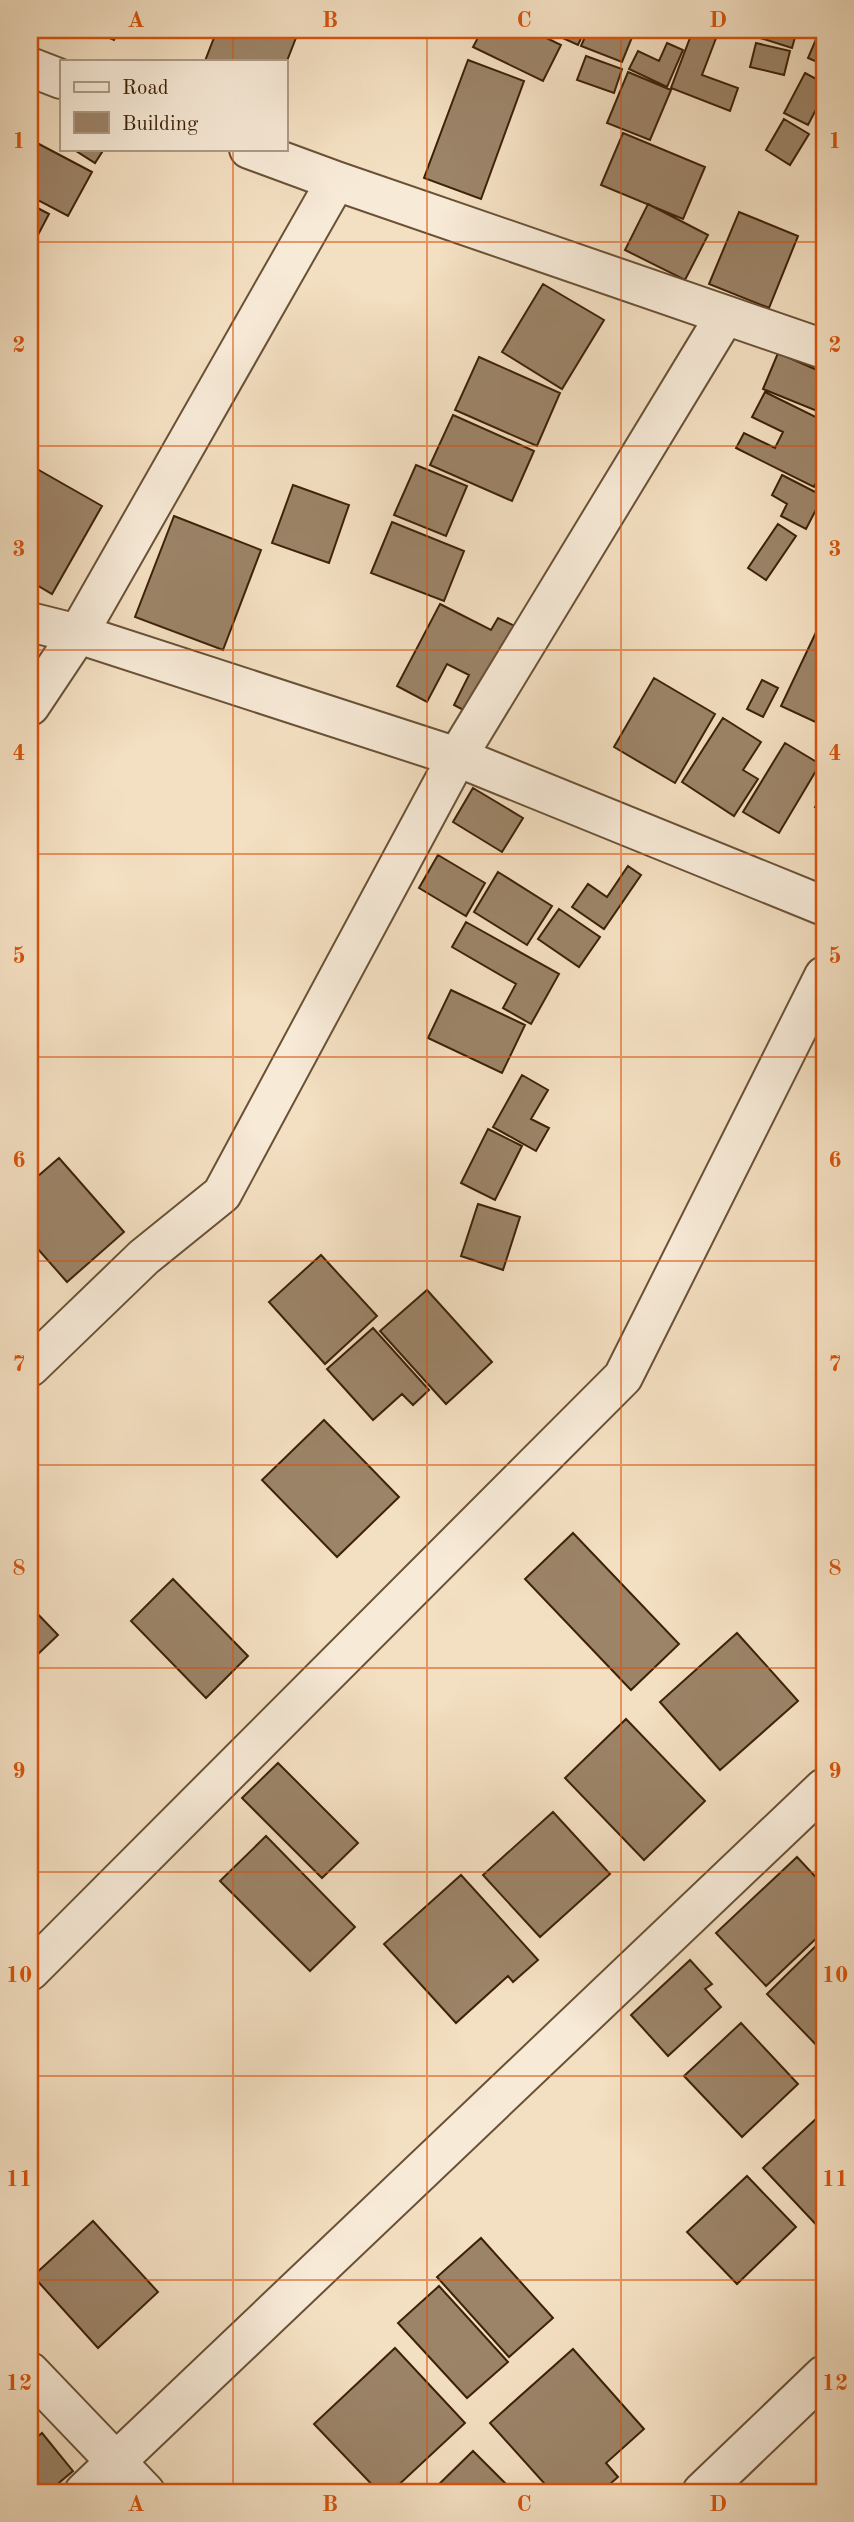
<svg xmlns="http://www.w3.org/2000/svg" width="854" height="2522" font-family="'Old Standard TT',serif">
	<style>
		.building { fill: #9c8468; stroke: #3d2208; stroke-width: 2 }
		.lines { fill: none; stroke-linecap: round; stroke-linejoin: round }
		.minor-casing { stroke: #6a5136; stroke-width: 42 }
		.minor { stroke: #f7ead7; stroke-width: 38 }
		.grid { fill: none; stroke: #d7540c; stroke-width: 2; stroke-opacity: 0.55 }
		.neatline { fill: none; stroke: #d7540c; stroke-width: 2.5 }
		.grid-label { font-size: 23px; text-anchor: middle; font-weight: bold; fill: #d7540c }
	</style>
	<rect width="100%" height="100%" fill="#f3dfc1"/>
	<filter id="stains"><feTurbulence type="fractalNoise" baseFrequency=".00286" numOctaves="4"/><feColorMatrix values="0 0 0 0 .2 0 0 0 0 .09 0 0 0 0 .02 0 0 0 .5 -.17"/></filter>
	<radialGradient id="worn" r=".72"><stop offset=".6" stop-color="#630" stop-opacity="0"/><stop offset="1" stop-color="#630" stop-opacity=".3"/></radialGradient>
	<path class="building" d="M91,30H118L114,40Z
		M217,30H299L285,66V61H205Z
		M482,30H530L561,45L543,81L473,47Z
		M545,30H585L578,45Z
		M588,30H635L622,62L581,46Z
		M693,30H708L718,33L702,75L738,88L730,111L671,88Z
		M735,30H797L792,48Z
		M820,30H824V65L808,58Z
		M667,43L683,50L667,87L629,69L638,51L659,61Z
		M756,43L790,51L784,75L750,67Z
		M586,56L622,69L614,93L577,80Z
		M468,60L524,81L481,199L424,178Z
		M628,72L671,90L650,140L607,123Z
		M805,73L824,83V94L808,125L784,113Z
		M784,119L809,134L790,165L766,150Z
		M623,133L705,167L683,219L601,185Z
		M37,143L92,172L68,216L30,196V148L33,150Z
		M73,149H104L95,163Z
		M30,204L49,214L30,250Z
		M648,204L708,235L685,280L625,250Z
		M739,212L798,236L769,308L709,284Z
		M543,284L604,320L562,389L502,352Z
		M778,353L824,373V408L822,413L763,389Z
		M479,357L560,393L537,446L455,410Z
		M765,392L824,421V466L814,487L736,448L744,433L775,448L783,432L752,417Z
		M453,415L534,451L512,501L430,465Z
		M30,465L102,506L52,594L30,581Z
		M416,465L467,486L446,536L394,515Z
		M782,475L823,496L806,529L781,516L787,504L772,495Z
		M293,485L349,505L329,563L272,543Z
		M174,516L261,550L223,650L135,617Z
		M392,522L464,551L444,601L371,573Z
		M778,524L796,536L766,580L748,568Z
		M440,604L491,630L498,618L517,627L471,714L454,705L469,675L447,664L427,702L397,686Z
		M818,628L824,630V726L781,706Z
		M654,678L715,714L675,783L614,747Z
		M762,680L778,688L763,717L747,709Z
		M723,718L761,742L743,770L758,779L734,816L682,782Z
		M785,743L820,764L779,833L743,812Z
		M473,788L523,818L502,852L453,822Z
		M824,795V814L815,807Z
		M438,855L485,883L466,916L419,888Z
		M628,866L641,875L604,929L572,907L588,884L607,897Z
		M498,872L552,906L527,945L474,912Z
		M559,909L600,937L579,967L538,939Z
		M466,922L559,974L531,1024L503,1008L516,984L452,947Z
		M451,990L525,1025L502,1073L428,1038Z
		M522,1075L548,1090L531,1119L549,1128L536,1151L493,1127Z
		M488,1129L522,1146L495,1200L461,1183Z
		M59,1158L124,1232L67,1282L30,1240V1183Z
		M478,1204L520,1217L503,1270L461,1256Z
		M321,1255L377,1316L325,1364L269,1302Z
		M427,1290L492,1362L446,1404L380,1331Z
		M373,1328L429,1390L413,1405L402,1394L373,1420L327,1369Z
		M324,1420L399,1497L337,1557L262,1480Z
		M573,1533L679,1644L631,1690L525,1579Z
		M173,1579L248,1656L206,1698L131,1621Z
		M30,1606L58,1635L38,1654L30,1646Z
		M737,1633L798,1701L720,1770L660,1702Z
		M626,1719L705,1801L644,1860L565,1778Z
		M278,1763L358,1843L322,1878L242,1798Z
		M553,1812L610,1874L540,1937L483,1875Z
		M266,1836L355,1927L310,1971L220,1881Z
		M797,1857L824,1886V1931L766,1986L716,1933Z
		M461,1875L538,1960L513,1982L508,1976L456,2023L384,1944Z
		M824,1938V2053L767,1994Z
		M690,1960L712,1984L705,1989L721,2007L668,2056L631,2015Z
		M741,2023L798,2084L742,2137L684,2076Z
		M824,2096V2112L816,2103Z
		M818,2117L824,2124V2233L763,2168Z
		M747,2176L796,2227L737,2284L687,2232Z
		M93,2221L158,2292L98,2348L33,2276Z
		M481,2238L553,2318L509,2357L437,2277Z
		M439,2286L508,2362L467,2398L398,2323Z
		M395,2348L465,2423L391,2492H379L314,2424Z
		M573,2349L644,2429L606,2463L618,2477L601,2492H552L490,2423Z
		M42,2433L73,2471L48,2492H30V2443Z
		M473,2451L514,2492H431Z"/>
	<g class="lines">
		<defs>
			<path id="minor" d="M30,67L61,79
				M249,149L336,181L824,349
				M30,622L78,634L457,757L824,906
				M30,706L78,634L336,181
				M30,1367L144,1257L222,1194L457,757L725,316
				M30,1971L623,1377L824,976
				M30,2372L145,2492
				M84,2492L824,1788
				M702,2492L824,2375"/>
		</defs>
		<use href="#minor" class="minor-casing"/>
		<use href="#minor" class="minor"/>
	</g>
	<path class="grid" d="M233,30V61M427,30V2492M621,30V2492M233,149V2492M30,242H824M30,446H824M30,650H824M30,854H824M30,1057H824M30,1261H824M30,1465H824M30,1668H824M30,1872H824M30,2076H824M30,2280H824"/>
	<rect width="854" height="2522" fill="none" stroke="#f3dfc1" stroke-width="77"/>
	<rect x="60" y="60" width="228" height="91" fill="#f7ead7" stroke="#ad9a84" stroke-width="2"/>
	<rect x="74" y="82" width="35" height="10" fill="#f7ead7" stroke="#ad9a84" stroke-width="2"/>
	<text x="122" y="94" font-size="21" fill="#3d2208">Road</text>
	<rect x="74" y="112" width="35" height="21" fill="#9c8468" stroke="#ad9a84" stroke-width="2"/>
	<text x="122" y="130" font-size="21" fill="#3d2208">Building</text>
	<rect x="38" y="38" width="778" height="2446" class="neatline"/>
	<g class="grid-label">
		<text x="136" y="27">A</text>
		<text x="330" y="27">B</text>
		<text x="524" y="27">C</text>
		<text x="718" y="27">D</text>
		<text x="19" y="148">1</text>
		<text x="835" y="148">1</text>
		<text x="19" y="352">2</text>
		<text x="835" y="352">2</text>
		<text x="19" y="556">3</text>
		<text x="835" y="556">3</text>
		<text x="19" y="760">4</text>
		<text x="835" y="760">4</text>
		<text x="19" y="963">5</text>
		<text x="835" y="963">5</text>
		<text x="19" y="1167">6</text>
		<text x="835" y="1167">6</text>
		<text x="19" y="1371">7</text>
		<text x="835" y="1371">7</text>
		<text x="19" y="1575">8</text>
		<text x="835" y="1575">8</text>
		<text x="19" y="1778">9</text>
		<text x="835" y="1778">9</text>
		<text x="19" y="1982">10</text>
		<text x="835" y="1982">10</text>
		<text x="19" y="2186">11</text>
		<text x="835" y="2186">11</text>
		<text x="19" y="2390">12</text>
		<text x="835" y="2390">12</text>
		<text x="136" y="2511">A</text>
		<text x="330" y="2511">B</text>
		<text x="524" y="2511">C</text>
		<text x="718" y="2511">D</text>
	</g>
	<rect width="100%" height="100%" filter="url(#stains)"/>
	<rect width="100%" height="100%" fill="url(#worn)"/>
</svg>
